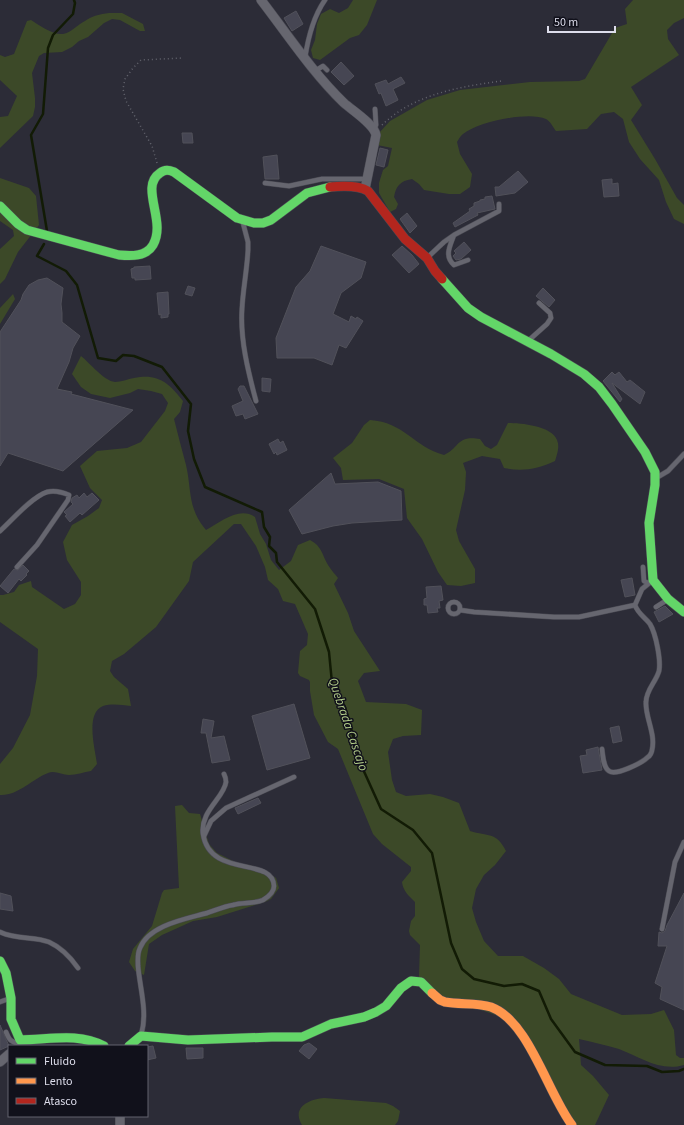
<svg xmlns="http://www.w3.org/2000/svg" width="684" height="1125" font-family="'Source Sans 3',sans-serif">
	<style>
		.green { fill: #3c4928 }
		.lines { fill: none; stroke-linecap: round; stroke-linejoin: round }
		.stream { stroke: #121b05; stroke-width: 2.5 }
		.building { fill: #464653; stroke: #51515a }
		.lane-casing { stroke: #4a4a53; stroke-width: 5.5 }
		.street-casing { stroke: #4a4a53; stroke-width: 10 }
		.fast-casing { stroke: #4a4a53; stroke-width: 10 }
		.slow-casing { stroke: #4a4a53; stroke-width: 10 }
		.jam-casing { stroke: #4a4a53; stroke-width: 10 }
		.path { stroke: #63646d; stroke-width: 1.5; stroke-dasharray: 1 3; stroke-linecap: butt }
		.lane { stroke: #66666f; stroke-width: 4.5 }
		.street { stroke: #66666f; stroke-width: 9 }
		.fast { stroke: #63d668; stroke-width: 9 }
		.slow { stroke: #ff974d; stroke-width: 9 }
		.jam { stroke: #b3261e; stroke-width: 9 }
		.labels { text-anchor: middle; stroke-width: 3; stroke-linejoin: round; paint-order: stroke }
		.water-label { font-size: 13px; font-style: italic; fill: #b2cc89; stroke: #11111b }
	</style>
	<rect width="100%" height="100%" fill="#2c2c37"/>
	<path class="green" d="M353,0H377L367,25L359,35L350,38L320,60L313,58L311,50L315,40L317,24L321,14L330,9L339,13L348,8Z
		M633,0H684V18L674,23L667,30L668,39L679,55L631,87L642,105L631,120L655,159L677,198L684,205V224L674,219L666,202L659,180L640,159L629,142L623,119L614,112L601,114L587,129L556,131C553,127 550,121 546,119C528,111 478,122 463,134C460,136 459,139 457,142L460,154L472,174L470,187L460,194H449L424,190L419,184L412,179C400,181 396,186 394,197L398,204L396,209L390,212L379,193V183L383,170L388,166L392,148L377,145L379,133L390,121L427,100L460,90L530,82L579,81L585,79L615,28L627,24L625,9Z
		M109,13H122L143,24L145,31H140L120,20L112,19L104,23L88,37L79,41L72,47L62,52L44,53L39,56L32,73L35,98V107L33,116L0,148V117L8,116L17,96L0,80V55L5,57L14,54L27,21L31,20C39,25 52,35 63,34C71,33 78,24 85,21C92,16 100,14 109,13Z
		M0,178L29,188L36,196L39,225L18,252L5,279L0,284V249L14,236L13,230L0,221Z
		M13,294L15,299L0,324V308Z
		M81,356C90,363 104,381 115,382C121,382 128,379 134,378C158,373 169,383 183,401L180,412L174,419C178,435 182,450 186,465C192,491 187,507 206,530C221,522 239,506 255,517L260,534L266,544L271,560L279,570L291,561L298,545L310,540C322,546 322,555 328,565C331,570 335,574 338,578L334,584L348,613L354,631L380,671L364,673L358,681L366,702L406,704L422,710L421,735L403,736L393,739L388,752L392,780L396,792L406,796L430,794L443,797L459,803L470,831C488,837 496,831 506,851L495,865L484,875L476,889L472,908L476,922L484,941L498,956H523L544,968L559,979L571,994L622,1015L651,1014L664,1010L674,1030L676,1055L680,1058H684V1065C660,1072 640,1057 619,1049C606,1045 592,1042 579,1039L581,1065L593,1076L609,1095L595,1125H576L515,1022L439,995L419,977L420,945L410,935L409,931L411,921L415,916V902C409,896 403,891 402,882L411,871V867L382,844L373,834L338,749L328,742L314,715L310,691V682L309,680L300,676L298,673L300,651L307,645L308,634L295,604L283,601L278,589L268,580L265,567L256,546L241,524H234L193,562L189,581L156,627L124,654L112,661L110,671L114,677L128,689L131,706C122,705 112,703 103,706C85,713 95,749 97,764L91,771C84,772 76,775 69,775C62,775 55,770 48,773C32,779 18,796 0,795V764L13,748L30,715L37,676L38,649L0,622V595H3L14,592L19,585L31,581L32,587L64,609L75,604L81,595V582L67,560L63,542L72,525L88,516L99,508L102,500L90,488L80,466L97,451L127,448L141,442L165,411L168,403L162,394L151,391L138,389L130,393L110,398L91,394L81,387L72,374Z
		M370,420C404,422 414,447 444,455C460,448 456,435 480,439L485,446L491,449L497,445L508,423C521,423 552,426 557,440C560,447 557,454 555,461C538,469 522,472 504,468L500,459L482,456L463,463L466,472L465,490L456,530L459,541L475,569V583L461,586L447,585L438,572L422,539L407,518L404,489L379,479L343,480L341,468L333,458L352,443L364,425Z
		M182,805L189,813L200,814L209,844L217,853L239,864L250,865L273,876L276,878L279,888L271,899L265,902L217,917L193,921L162,935L149,944L144,975L135,971L129,962L133,949L152,926L162,893L164,890L179,888L175,806Z
		M324,1098L386,1103L393,1106L400,1111L398,1121L395,1125H302C291,1107 310,1099 324,1098Z"/>
	<g class="lines">
		<path class="stream" d="M47,231L31,135L43,114L48,48L53,35L73,14L75,3L74,0
			M44,244L37,256L66,271L77,285L98,358L116,361L123,355L134,356L162,367L191,404L188,431L194,459L205,487L262,512L264,527L270,537L269,546L276,553L277,562L315,609L329,652L332,683L345,707L362,767L381,809L413,830L432,853L451,943L462,969L474,979L504,986L522,984L539,991L551,1019L575,1052L605,1065L647,1066L662,1072L679,1071L684,1069"/>
	</g>
	<path class="building" d="M296,11L303,24L292,31L284,18Z
		M341,62L354,76L344,85L331,72Z
		M401,77L405,83L393,89L398,100L386,106L381,93L379,94L375,84L386,80L388,84Z
		M182,133H192L193,143H183Z
		M380,148L388,150L384,167L376,165Z
		M277,155L279,179H265L263,157Z
		M518,171L528,182L515,193L496,196L495,187H499Z
		M612,179V184L618,183L619,196L604,197L602,180Z
		M492,196L495,209L477,213L478,215L455,227L453,223L470,211L469,209L474,206V203L480,201V200L485,199V197Z
		M407,213L417,226L410,233L400,219Z
		M464,242L471,250L461,259L456,260L453,256L456,253L454,251Z
		M321,246L366,262L361,278L341,293L333,314L349,322L351,316L356,319L357,317L363,321L346,348L339,345L332,365L314,358H277L276,338L296,287L310,271Z
		M402,246L412,255L419,264L409,273L392,255Z
		M150,266L151,279L135,280V278H132L131,269L134,268V267Z
		M47,278L63,288L61,304L62,313V322L80,336L73,348L69,362L57,389L72,392L71,394L133,410L63,471L8,453L0,466V332L21,300L23,294L29,285L38,280Z
		M188,286L195,288L192,296L185,294Z
		M543,288L555,300L549,307L536,296Z
		M168,292L169,314H168V317L161,318V314L159,315L157,293Z
		M612,372L615,375L619,372L627,382L630,380L645,392L640,404L612,383L622,399L620,402L603,381Z
		M262,378L271,379L270,392L262,391Z
		M240,386H244L258,414L245,419L243,414L236,416L232,406L243,401L238,389Z
		M278,439L280,443L283,441L287,450L277,455L276,452L274,454L269,444Z
		M331,473L335,484L378,482L401,491L402,520L352,523L333,526L302,534L289,510Z
		M84,493L87,497L92,493L99,500L82,515L80,513L70,522L65,516L67,515L64,512L73,504L71,502L72,498L77,495L79,498Z
		M23,565L29,571L26,574L27,575L21,581L19,579L8,593L0,586L14,569L18,570Z
		M632,578L635,595L625,597L621,580Z
		M441,586L443,600L439,601L440,608H437L438,612L428,613L427,605H424V599L427,598L426,587Z
		M665,606L673,614L659,622L654,612Z
		M294,704L310,758L267,770L252,716Z
		M203,719L214,721L211,738L224,736L230,760L212,763L206,733H201Z
		M619,726L622,741L613,743L610,728Z
		M598,747L602,770L583,773L580,756L587,755L586,750Z
		M258,798L261,803L238,814L235,808Z
		M0,893L11,896L13,911L0,909Z
		M684,893V1010L660,999L662,987L655,983L667,946H658L659,932L662,933L665,931L667,925Z
		M0,1025L9,1046L0,1050Z
		M309,1043L317,1049L309,1059L299,1051L304,1045Z
		M153,1046L156,1058L147,1060V1047Z
		M186,1048H203V1058L187,1059Z"/>
	<g class="lines">
		<defs>
			<path id="lane" d="M305,58C308,38 313,17 325,0
				M315,71L323,66L327,70
				M374,130L376,125L375,109
				M265,183L289,186L322,179H367
				M243,223L248,242V250C247,270 243,289 242,309C240,339 248,371 256,401
				M454,235C450,246 444,256 454,265L468,260
				M428,257L444,242L454,235L499,211V204
				M528,341L547,324L551,318L550,313L539,303
				M656,478L668,471L684,454
				M0,531C12,520 32,497 47,492C55,490 62,492 69,495L68,500L37,545L17,567
				M643,567L644,581L648,583
				M448 608a6 6 0 1 1 12 0a6 6 0 1 1-12 0Z
				M656,607L667,600
				M460,610L474,612L554,617H579L635,605L642,589L653,580
				M602,749C603,756 603,767 609,771C616,776 642,763 648,757C650,756 652,752 652,750C656,734 645,717 646,702C646,690 656,682 659,671C661,660 656,634 650,624C645,617 638,614 635,605
				M204,836L211,821L226,808L294,777
				M662,929L675,862L684,842
				M0,932C17,940 34,936 49,942C60,947 71,958 78,968
				M0,1002L11,998
				M6,1032C9,1039 10,1042 18,1043
				M141,1035C148,1013 140,989 138,966C138,960 137,954 140,948C149,925 186,919 207,913C216,910 225,906 233,905C243,902 254,904 263,900C268,897 274,892 274,886C273,856 210,879 203,834C200,811 224,798 226,782C226,780 225,776 224,774"/>
			<path id="street" d="M261,0C288,35 312,72 344,103C353,111 374,124 376,135L365,189
				M0,1062L9,1054
				M120,1116V1125"/>
			<path id="fast" d="M0,206L18,224L27,230L119,255C131,256 146,257 153,245C167,221 139,187 160,173C165,169 169,170 174,172L237,218L254,223H263L271,220L307,193L330,187
				M442,279L468,308L481,317L551,354L584,374L599,387L612,404L645,452L655,472V485L649,523L653,580L668,599L684,612
				M0,961L6,973L11,998V1019L20,1040C49,1040 77,1032 104,1046
				M129,1046L141,1036L188,1040L272,1037H302L331,1024L364,1017L376,1012L386,1006L401,988L411,981L421,982L432,993"/>
			<path id="slow" d="M432,993L440,1000L445,1002C460,1005 476,1002 491,1007C529,1021 548,1094 572,1125"/>
			<path id="jam" d="M330,187C341,186 358,185 368,191L405,239L427,258L435,271L442,279"/>
		</defs>
		<use href="#lane" class="lane-casing"/>
		<use href="#street" class="street-casing"/>
		<use href="#fast" class="fast-casing"/>
		<use href="#slow" class="slow-casing"/>
		<use href="#jam" class="jam-casing"/>
		<path class="path" d="M382,125C414,94 459,87 501,81
			M157,163L152,146L126,101L123,89L125,79L133,68L141,60L183,58"/>
		<use href="#lane" class="lane"/>
		<use href="#street" class="street"/>
		<use href="#fast" class="fast"/>
		<use href="#slow" class="slow"/>
		<use href="#jam" class="jam"/>
	</g>
	<g class="labels">
		<g class="water-label">
			<text transform="translate(349 724) rotate(71)" y="5">Quebrada Cascajo</text>
		</g>
	</g>
	<rect x="8" y="1045" width="140" height="72" fill="#11111b" stroke="#63636e"/>
	<rect x="16" y="1058" width="20" height="6" fill="#63d668" stroke="#63636e"/>
	<text x="44" y="1065" font-size="12" fill="#ddddeb">Fluido</text>
	<rect x="16" y="1078" width="20" height="6" fill="#ff974d" stroke="#63636e"/>
	<text x="44" y="1085" font-size="12" fill="#ddddeb">Lento</text>
	<rect x="16" y="1098" width="20" height="6" fill="#b3261e" stroke="#63636e"/>
	<text x="44" y="1105" font-size="12" fill="#ddddeb">Atasco</text>
	<path d="M548 26v6h67v-6" fill="none" stroke="#ddddeb" stroke-width="2"/>
	<text x="554" y="26" font-size="12" fill="#ddddeb" stroke="#11111b" stroke-width="3" paint-order="stroke">50 m</text>
</svg>
